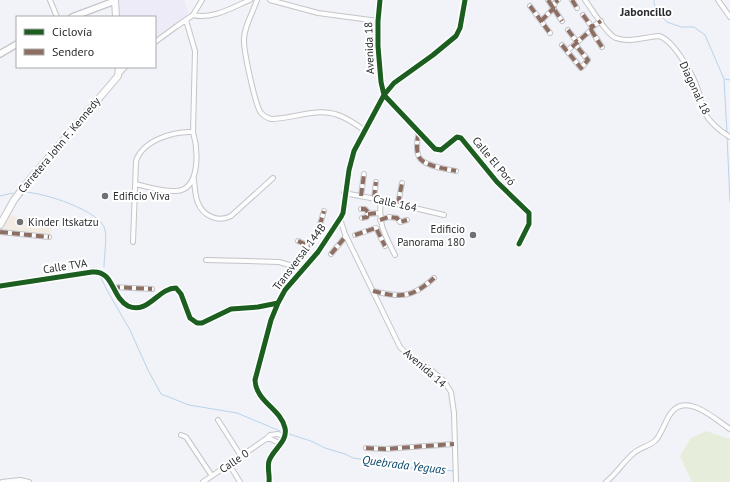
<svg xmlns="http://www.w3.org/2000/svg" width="730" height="482" font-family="'PT Sans',sans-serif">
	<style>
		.commercial { fill: #eeebf9 }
		.education { fill: #f2ece3 }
		.green { fill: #e6eedb }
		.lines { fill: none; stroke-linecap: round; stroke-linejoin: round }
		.stream { stroke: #bad3ea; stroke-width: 1 }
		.minor-casing { stroke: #c4c5c9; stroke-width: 6 }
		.tertiary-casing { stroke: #c4c5c9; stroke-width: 8 }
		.secondary-casing { stroke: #c4c5c9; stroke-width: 8 }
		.minor { stroke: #fdfdfe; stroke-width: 4 }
		.tertiary { stroke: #fdfdfe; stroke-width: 5.5 }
		.secondary { stroke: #fdfdfe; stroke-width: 6 }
		.quiet { stroke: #8d6e63; stroke-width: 4; stroke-dasharray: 8 4; stroke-linecap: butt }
		.cycleway-casing { stroke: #fff; stroke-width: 8 }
		.cycleway { stroke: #1b5e20; stroke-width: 5 }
		.poi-dot { fill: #6f7175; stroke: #fff; stroke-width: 1.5 }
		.labels { text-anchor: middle; stroke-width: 4; stroke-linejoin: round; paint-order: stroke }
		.street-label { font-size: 11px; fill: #292b2e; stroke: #fff }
		.poi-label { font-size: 11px; fill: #292b2e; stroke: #fff; text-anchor: start }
		.neighbourhood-label { font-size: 12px; font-weight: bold; fill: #292b2e; stroke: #fff }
		.water-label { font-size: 12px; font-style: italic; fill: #034168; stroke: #fff }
	</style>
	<rect width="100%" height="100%" fill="#f1f3f8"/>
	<path class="commercial" d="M117,0H185L189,16L176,23L155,37V17H119Z"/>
	<path class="education" d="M10,215L52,227L50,234L3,229Z"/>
	<path class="green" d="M706,431L730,439V482H692L680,456L691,438Z"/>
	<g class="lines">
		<path class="stream" d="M654,0V3L656,11L667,22L681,27H694L705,35L724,79L727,133
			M725,79L730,80
			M727,136L730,202
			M24,192C42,192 102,211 105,230C107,236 104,259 104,267
			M0,196L13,193
			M101,276V278L108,292L130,330L148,370L161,394L189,405L237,413L280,431
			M289,434L311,441L325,448L345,454L353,458L389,463L409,468L429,466L438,469L453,471"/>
		<defs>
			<path id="minor" d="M50,0L57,17
				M257,0C253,12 243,29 244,41C244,52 255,105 261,113C264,116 267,118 271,119C291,119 316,108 335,114C346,117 356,124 365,131
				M270,0L318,13L378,21
				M380,0L378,21V46L381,82L384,95L435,149L441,150L457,137L461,138L497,182L529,213V224L519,244
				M548,0L562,21
				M572,0L577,8
				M585,0C591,8 608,36 616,38C628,43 646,37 659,36C674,40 695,78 699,93C701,99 701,105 704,111C708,121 721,132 730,137
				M718,0L730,17
				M530,6L550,33
				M193,15C212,20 233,7 250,0
				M583,15L592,27
				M541,21L553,9L555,3L558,0
				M568,30L577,42
				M591,30L602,47
				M155,42L177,26L193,15L202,0
				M562,45L581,68L588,60L575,44
				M567,51L591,30L592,27L601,21
				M118,75L125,67
				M419,133C417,138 417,142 417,148C417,151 418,155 419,157C423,166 447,169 456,171
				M194,179C195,194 196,211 212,217C219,220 225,219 231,216L273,178
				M136,184C148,187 164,192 176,191C201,190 198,149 193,132
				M344,193L381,200L444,215
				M361,196L364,174
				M374,198L376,182
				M381,200C378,224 384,233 395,255
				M398,204L402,183
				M361,209H365L368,212L367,217L362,218
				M368,214L380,213
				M340,219L345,234L400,347L409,356L430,369L444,381L451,392L454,413L456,482
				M380,220L389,217L397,218L400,222L407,220
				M0,232L49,237
				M355,235L376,228L385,246
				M298,241L309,246L311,245L318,231L324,211
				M133,242L136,161C143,140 174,131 193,132L195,51L186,20
				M331,254L346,236
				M206,260L279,262L303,269
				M0,286L92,272C114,270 111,297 128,306C148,315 158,288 176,288L181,294L190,318L197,323H202L231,309L258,307L278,303
				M112,287L152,289
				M373,291C401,298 412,298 434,278
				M218,420L241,456
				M181,435L186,437L212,476
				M266,439H271L281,444
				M366,448L385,449L454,444
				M229,464L240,482
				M2,482L20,480L29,482
				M203,482L266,439L270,435L278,434L284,436
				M269,482C270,475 267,468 269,461C273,449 288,442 285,428C281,409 256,402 255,380L271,320L278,303L285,290L318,252L341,217L343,213L349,170L354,151L384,95L394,83L433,55L456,36L460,28L465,0
				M606,482C617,473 624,461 634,453C641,447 650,446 656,440C662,433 665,421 671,413C686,392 715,419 730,429"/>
			<path id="tertiary" d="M72,17L115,1
				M0,54L17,44"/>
			<path id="secondary" d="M115,0L116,17
				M0,225L14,200L26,184L118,76L119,67"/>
		</defs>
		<use href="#minor" class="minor-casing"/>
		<use href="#tertiary" class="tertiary-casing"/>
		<use href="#secondary" class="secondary-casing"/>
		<use href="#minor" class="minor"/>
		<use href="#tertiary" class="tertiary"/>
		<use href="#secondary" class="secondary"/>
		<path class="quiet" d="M548,0L562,21
			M572,0L577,8
			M530,6L550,33
			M583,15L592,27
			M541,21L553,9L555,3L558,0
			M568,30L577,42
			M591,30L602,47
			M562,45L581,68L588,60L575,44
			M572,47L591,30L592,27L601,21
			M419,133C417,138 417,142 417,148C417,151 418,155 419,157C423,166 447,169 456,171
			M361,196L364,174
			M374,198L376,182
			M398,204L402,183
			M361,209H365L368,212L367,217L362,218
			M368,214L380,213
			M380,220L389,217L397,218L400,222L407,220
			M0,232L49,237
			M355,235L376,228L385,246
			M298,241L309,246L311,245L318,231L324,211
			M331,254L346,236
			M112,287L152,289
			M373,291C401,298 412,298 434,278
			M366,448L385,449L454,444"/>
		<defs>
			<path id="cycleway" d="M380,0L378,21V46L381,82L384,95L435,149L441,150L457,137L461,138L497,182L529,213V224L519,244
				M0,286L92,272C114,270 111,297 128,306C148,315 158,288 176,288L181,294L190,318L197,323H202L231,309L258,307L278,303
				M269,482C270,475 267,468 269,461C273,449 288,442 285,428C281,409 256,402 255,380L271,320L278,303L285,290L318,252L341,217L343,213L349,170L354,151L384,95L394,83L433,55L456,36L460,28L465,0"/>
		</defs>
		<use href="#cycleway" class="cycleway-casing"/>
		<use href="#cycleway" class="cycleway"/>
	</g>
	<g class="poi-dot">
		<circle cx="105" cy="196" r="4"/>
		<circle cx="20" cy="222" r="4"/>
		<circle cx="473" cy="235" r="4"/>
	</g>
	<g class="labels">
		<g class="street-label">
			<text transform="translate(369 48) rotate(-92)" y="4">Avenida 18</text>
			<text transform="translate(695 88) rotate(65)" y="4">Diagonal 18</text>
			<text transform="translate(59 145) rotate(-50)" y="4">Carretera John F. Kennedy</text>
			<text transform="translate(494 161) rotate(50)" y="4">Calle El Poró</text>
			<text transform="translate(395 203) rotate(13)" y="4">Calle 164</text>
			<text transform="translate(299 257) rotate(-53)" y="4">Transversal 144B</text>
			<text transform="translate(65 266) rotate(-9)" y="4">Calle TVA</text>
			<text transform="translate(425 368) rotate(41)" y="4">Avenida 14</text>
			<text transform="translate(234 461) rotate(-34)" y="4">Calle 0</text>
		</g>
		<g class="poi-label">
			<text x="113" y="200">Edificio Viva</text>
			<text x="28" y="226">Kinder Itskatzu</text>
			<text x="465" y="233" text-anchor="end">Edificio<tspan x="465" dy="13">Panorama 180</tspan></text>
		</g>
		<g class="neighbourhood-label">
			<text x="646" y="16">Jaboncillo</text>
		</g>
		<g class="water-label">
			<text transform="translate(404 465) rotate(7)" y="4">Quebrada Yeguas</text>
		</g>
	</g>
	<rect x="16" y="16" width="140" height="52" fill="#ffffff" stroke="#a9aaab"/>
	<rect x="24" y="29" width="20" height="6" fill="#1b5e20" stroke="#a9aaab"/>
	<text x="52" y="36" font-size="12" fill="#292b2e">Ciclovía</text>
	<rect x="24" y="49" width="20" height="6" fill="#8d6e63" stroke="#a9aaab"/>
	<text x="52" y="56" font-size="12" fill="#292b2e">Sendero</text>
</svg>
